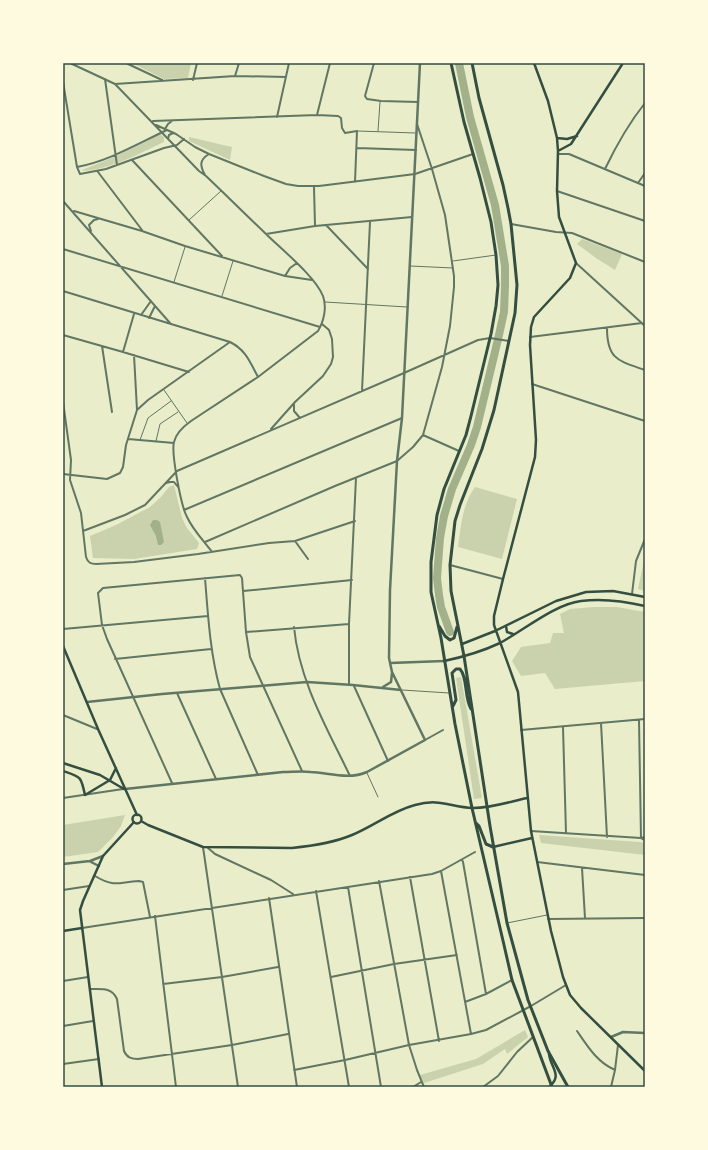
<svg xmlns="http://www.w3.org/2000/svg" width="708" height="1150" font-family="Montserrat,sans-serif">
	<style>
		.green { fill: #cad2ad }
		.water { fill: #a3b18a }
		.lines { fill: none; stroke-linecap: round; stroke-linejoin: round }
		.river { stroke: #a3b18a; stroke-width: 8 }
		.service { stroke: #617663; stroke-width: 1 }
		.minor { stroke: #617663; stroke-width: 2 }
		.tertiary { stroke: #617663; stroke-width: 2.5 }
		.secondary { stroke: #344e41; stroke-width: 2.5 }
		.primary { stroke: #344e41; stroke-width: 3 }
		.neatline { fill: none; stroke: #344e41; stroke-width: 1.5 }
	</style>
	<rect width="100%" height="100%" fill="#e9edc9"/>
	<path class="green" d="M132,63H191L188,78L164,79Z
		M160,134L164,137V142C138,154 112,169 83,171L82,170L114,157Z
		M189,137L232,147L230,160L189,141Z
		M582,239L622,254L615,270L596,258L577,244Z
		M174,485L182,518L187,528L199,543L197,549L134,559L93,558L90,536L116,525L150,507L161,497L169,487Z
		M475,487L517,499L502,559L458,547C461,526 462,505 475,487Z
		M645,556V591L638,589Z
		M594,607H617L645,612V681L555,689L545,673L521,676L512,661L521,647L550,643L553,633H564L560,614L570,609Z
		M461,677L482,798L474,799L456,678Z
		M125,815L121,826L113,837L98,852L63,857V825Z
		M539,835L640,842L645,843V855L541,843Z
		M525,1030L528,1037L507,1054L505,1049L483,1064L424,1083L420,1075L476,1059Z"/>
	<path class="water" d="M153,520H157L160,522L164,542L161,545H158L156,536L150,525Z"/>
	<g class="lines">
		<path class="river" d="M450,632L441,607L439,595L437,578L440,538L444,516L452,489L471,445L477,427L499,335L504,312L505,286V266L495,205L470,117L459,63"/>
		<path class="service" d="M358,131L415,133
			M378,131L380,102
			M189,220L221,191
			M453,261L496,255
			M410,266L453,268
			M174,282L185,247
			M222,296L233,261
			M325,302L407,307
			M164,390L187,423
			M140,440L148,418L171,401
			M156,441L160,424L178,412
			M402,690L449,693
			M367,773L378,797
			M507,923L547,915"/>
		<path class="minor" d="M70,63L115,84L199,171L206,176C226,195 245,214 265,233C281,249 315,276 323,296C327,307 324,321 318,331L258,377L191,421C184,426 176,433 174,442C171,453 181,506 187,517C193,530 203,540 212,552
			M126,63L162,80
			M374,63L365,96L367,99L381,101L418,102
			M235,76L239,63
			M105,79L117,165
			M193,80L197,63
			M63,82L77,167L80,174L106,169L164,148L177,145L184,139
			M115,84L235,76L286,77
			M317,115L330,63
			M277,117L289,63
			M153,121L317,115L338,116L341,118L342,128L345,133L357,131L355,182
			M156,125L176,134L195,147L209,154L264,176L286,184L298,186H319L415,174L473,154
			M165,129L168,124L172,121
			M168,139L169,135L173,133
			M357,148L416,150
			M558,154H569L645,186
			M132,160L222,256
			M77,167C109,161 137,144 167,130
			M605,169C616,146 629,123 645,103
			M98,172L142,230
			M205,175C200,166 199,160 209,154
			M638,183L645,173
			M314,187L315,226
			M557,191L645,221
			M63,201L170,323
			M74,211L142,231L185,246L285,276L312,280
			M511,224L556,232L572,233L645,262
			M326,225L368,269
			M91,231L89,225L94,220L98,219
			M266,234L315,226L412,217
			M63,249L320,327
			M576,263L645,326
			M285,276L290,268L297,263
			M63,291L230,342C246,350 250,362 258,377
			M141,315L151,301
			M149,318L155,306
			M607,328C607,360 619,361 645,370
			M63,335L123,352L189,372
			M530,337L642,323
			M102,346L112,412
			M123,352L134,314
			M134,355L137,410
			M532,384L645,421
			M362,391L370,222
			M63,402L71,460L70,480L81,513L86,557C88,563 91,564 96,564L134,562L198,554L269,543L295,541L355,521
			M294,403V411L300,418
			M271,429L295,402L323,376L331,364L333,357L332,339L329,330L322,324
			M423,435L459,451
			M128,439L174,443
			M63,474L107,479L120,473L123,467L126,445L137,410L148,400L230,342
			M166,483L170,482H174L178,487
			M184,510L402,418
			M83,531L125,515L145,505L177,471L404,373L478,340L490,338L509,341
			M295,541L308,559
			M205,542L335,486L397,461L413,447L423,435L442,367L450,326L454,287V276L445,215L432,169L417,124
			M450,565L503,579
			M205,578C208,615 210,653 220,689L258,775
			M243,591L352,580
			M632,594L636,561L645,539
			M294,627C299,681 327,728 350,776
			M63,629L208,616
			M246,632L349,624
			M115,659L211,649
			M349,685V624L356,478
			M354,686L388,761
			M177,693L216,779
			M63,715L97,729
			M639,720L641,838L645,837
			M601,723L607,837
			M563,727L566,833
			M521,730L645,719
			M425,740L443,730
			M172,783L107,639L102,625L98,593L103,588L240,575L242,578L246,632L250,657L302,771
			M63,798L123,789
			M531,831L641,838L645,840
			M203,847L238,1087
			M208,848L215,854L271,880L293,894
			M462,860L463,862L486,994
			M537,862L645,875
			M582,868L585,918
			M441,871L471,1034
			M95,876C115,888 118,882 139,881L143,882L150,917
			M410,877L439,1041
			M379,881L409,1045L417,1070L424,1087
			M348,887L381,1087
			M63,890L89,886
			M316,891L349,1087
			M269,898L297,1087
			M155,916L176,1087
			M548,919L645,918
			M82,928L432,874L441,871L475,852
			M331,977L394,964L457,955
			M63,981L88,977
			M163,984L222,977L278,967
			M90,989C101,989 112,987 117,999L124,1051C127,1058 132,1059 138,1059L232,1045L288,1034
			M465,1002L486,994L512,980
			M63,1026L93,1021
			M577,1031C588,1047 597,1062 615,1070
			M63,1064L99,1059
			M294,1070L345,1060L409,1045L471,1034L486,1030L531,1006L566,985
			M413,1087L421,1082
			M483,1087L498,1076L517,1052L533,1037
			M611,1087L615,1070L618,1045"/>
		<path class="tertiary" d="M390,663L444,661
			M383,687L391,682L392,673
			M87,702L162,694L307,682L353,685L401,690
			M125,789L283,772C292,772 302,771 311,772C329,773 349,780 367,772L425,740L392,672L389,658L390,590L397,461L402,418L420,63
			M91,862L99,866
			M63,864L90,861L103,856
			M611,1037L623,1032L645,1033"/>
		<path class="secondary" d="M534,63L548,101L557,138L558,151L557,191L559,217L576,263L570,278L534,317L531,327L530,345L536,440L535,457L503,579L494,616V625L518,692L531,831L551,931L563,977L570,995L581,1008L645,1071
			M557,138L567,139L577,136
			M558,151L571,144L623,63
			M506,626L507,632L513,634
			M462,644L495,631L556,601L586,592L613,591L645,597
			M63,646L98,729L137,815
			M444,661C463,657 483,651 500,643C524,630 555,604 581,601C603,598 624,601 645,606
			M63,763L100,775L124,789
			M63,771C81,777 81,776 85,795L110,780L116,768
			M132.5 819a4.5 4.5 0 1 1 9 0a4.5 4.5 0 1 1-9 0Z
			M141,821L148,825L203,847L292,848C312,846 333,843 352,835C374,826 392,811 415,805C440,798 450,807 473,808C491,808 509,802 527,798
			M493,847L532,838
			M63,931L82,928
			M102,1087L80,910L83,901L103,856L134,822
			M549,1087C563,1075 551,1069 549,1054"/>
		<path class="primary" d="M451,63L464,122L480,178L491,222L496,255L498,285L496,306L491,334L471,416L466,435L444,489L437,515L431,562V592L441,638L455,724L472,808L504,945L512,980L552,1087
			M472,63L479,98L503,185L508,208L511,224L517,285L515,313L494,410L482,449L460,505L455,521L450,565L451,591L464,656L490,826L507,923L528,1000L548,1051L568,1087
			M439,626L445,636L450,640L454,638L457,627
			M453,706L456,700L452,673L456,669H460C468,678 464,697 471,709
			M476,823L479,826L486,844L493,847"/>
	</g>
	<rect width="708" height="1150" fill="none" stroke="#fefae0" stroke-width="128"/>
	<rect x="64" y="64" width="580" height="1022" class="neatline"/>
</svg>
